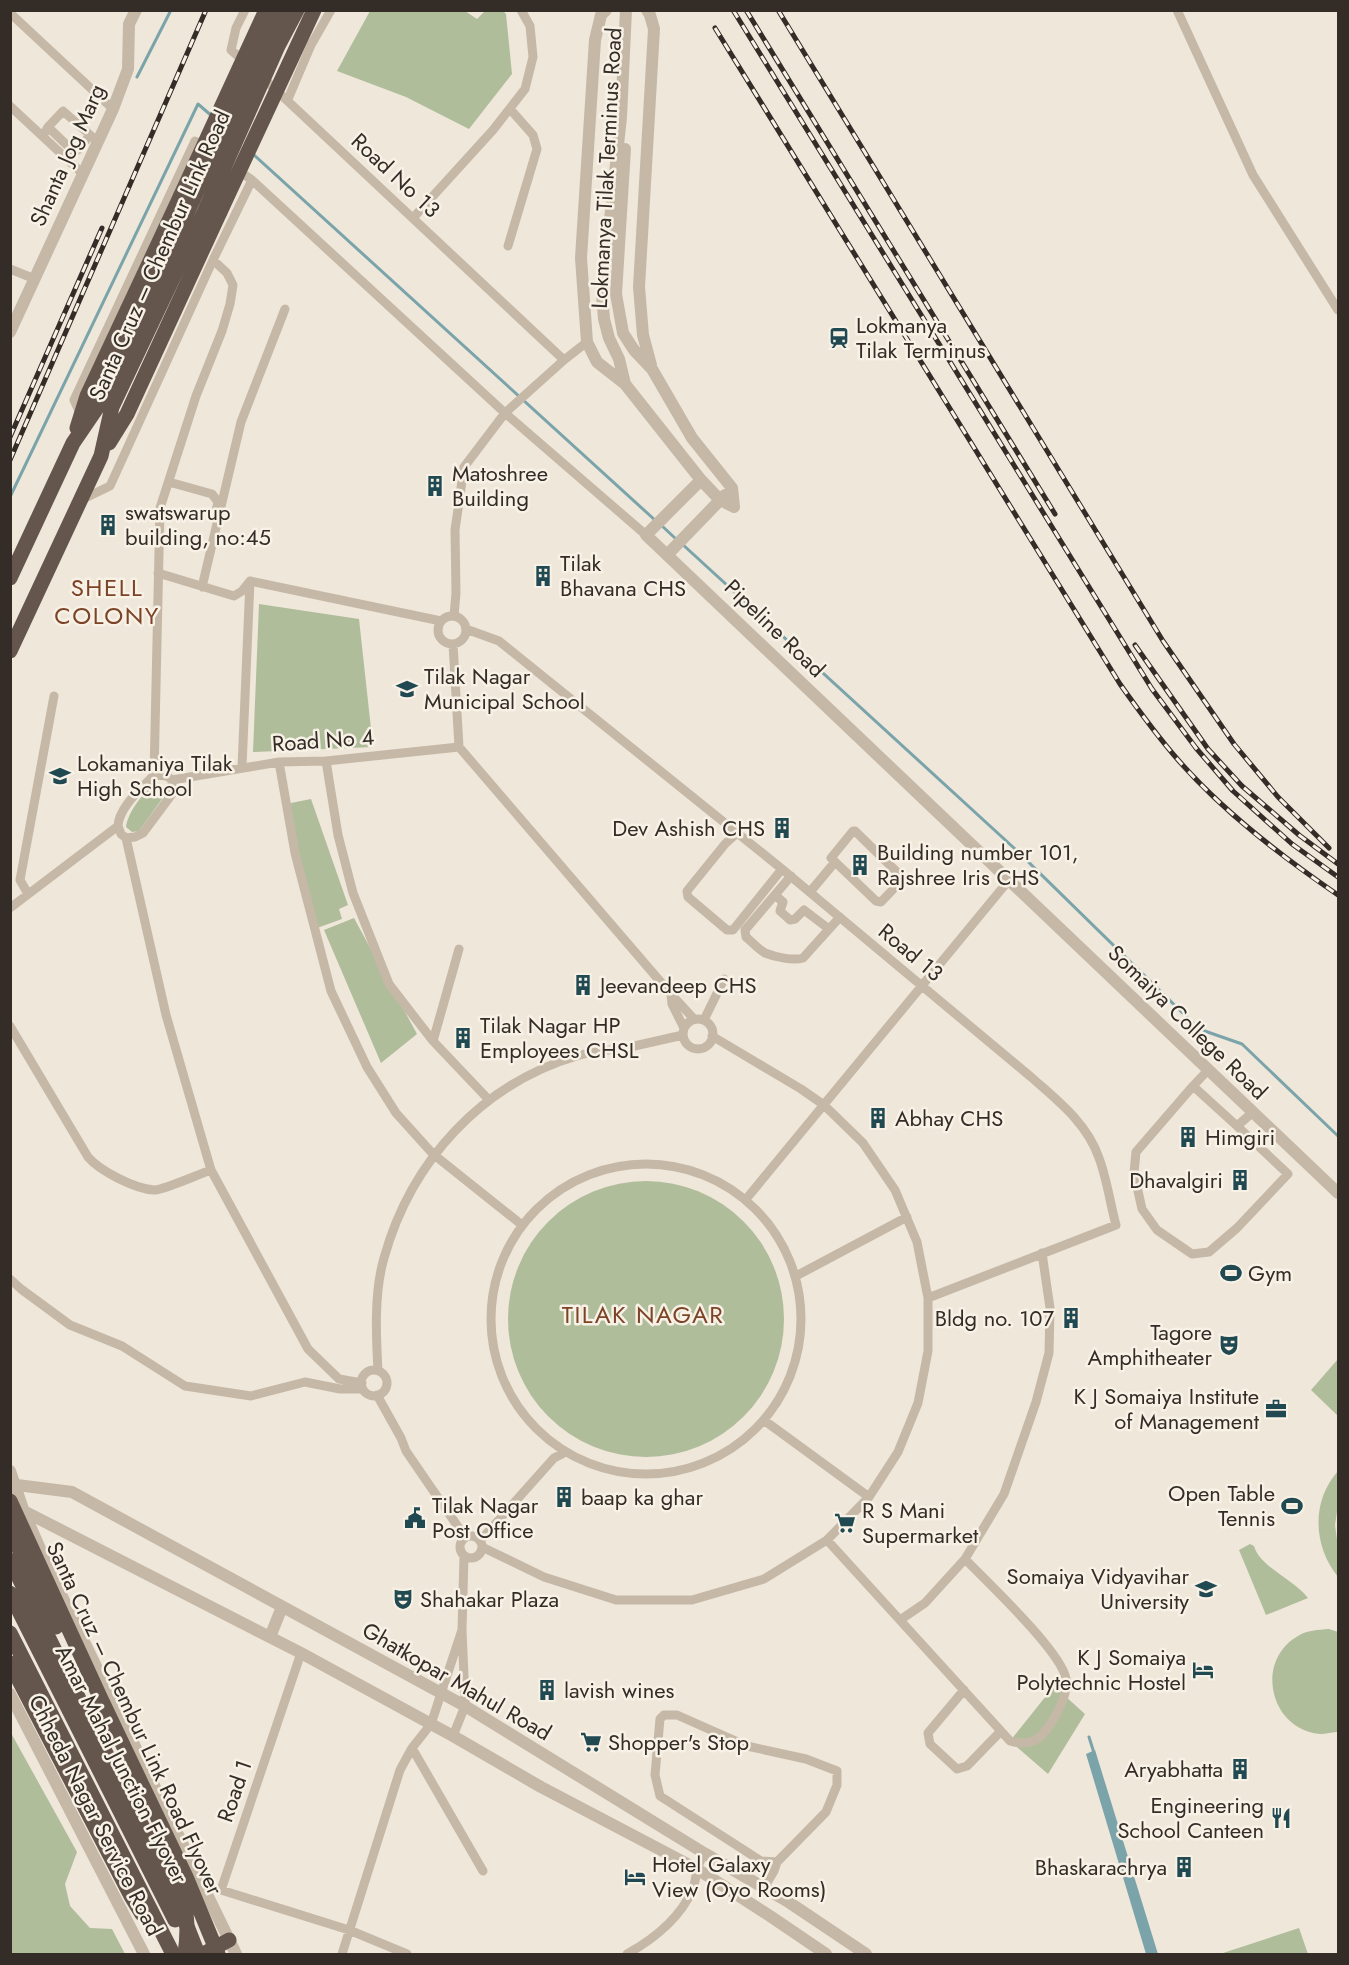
<svg xmlns="http://www.w3.org/2000/svg" width="1349" height="1965" font-family="Jost,sans-serif">
	<style>
		.green { fill: #afbd9b }
		.water { fill: #7ba4aa }
		.lines { fill: none; stroke-linecap: round; stroke-linejoin: round }
		.stream { stroke: #7ba4aa; stroke-width: 3 }
		.minor { stroke: #c6b8a7; stroke-width: 9 }
		.tertiary { stroke: #c6b8a7; stroke-width: 12 }
		.trunk { stroke: #64564c; stroke-width: 15 }
		.rail-casing { stroke: #332c27; stroke-width: 5 }
		.rail { stroke: #f7f1e6; stroke-width: 3; stroke-dasharray: 9; stroke-linecap: butt }
		.trunk-bridge { stroke: #64564c; stroke-width: 15 }
		.labels { text-anchor: middle; stroke-width: 5; stroke-linejoin: round; paint-order: stroke }
		.street-label { font-size: 22px; fill: #332c27; stroke: #f7f1e6 }
		.poi-label { font-size: 22px; fill: #332c27; stroke: #f7f1e6; text-anchor: start }
		.neighbourhood-label { font-size: 24px; letter-spacing: 1.5px; fill: #7c4327; stroke: #f7f1e6 }
	</style>
	<rect width="100%" height="100%" fill="#efe7da"/>
	<path class="green" d="M370,11H465L477,19L485,11H503L506,14L512,74L469,129L406,97L337,71Z
		M259,604L359,619L373,747L253,752Z
		M158,783L164,787L162,799L139,831L132,832L126,827C128,812 144,790 158,783Z
		M311,799L348,905L339,909L342,919L317,928L286,804Z
		M354,918L417,1034L381,1063L324,930Z
		M508 1319a138 138 0 1 1 276 0a138 138 0 1 1-276 0Z
		M1338,1359V1416L1311,1390Z
		M1338,1471V1505L1335,1525L1338,1547V1577C1313,1546 1311,1501 1338,1471Z
		M1250,1544L1254,1546C1260,1567 1293,1579 1308,1598L1266,1615L1239,1550Z
		M1329,1629L1338,1632V1732C1333,1732 1326,1734 1320,1734C1270,1730 1254,1661 1298,1636C1307,1630 1318,1630 1329,1629Z
		M1054,1686L1085,1714L1048,1774L1010,1741Z
		M11,1733L77,1852L65,1884L70,1906L90,1928L112,1929L125,1954H11Z
		M1299,1928L1308,1954H1220Z"/>
	<path class="water" d="M1095,1750L1158,1954H1146L1086,1754Z"/>
	<g class="lines">
		<path class="stream" d="M137,77L171,10
			M253,154L656,521
			M10,497L198,104L213,117
			M661,525L676,539
			M681,543L1014,848L1199,1029L1242,1044L1338,1136
			M1089,1737L1094,1753"/>
		<path class="minor" d="M245,10L236,28L231,50L246,63
			M1177,10L1253,175L1338,310
			M10,13L113,109
			M261,76L564,360
			M288,99L311,45L331,10
			M10,106L83,174
			M48,127L74,152L78,150L90,135
			M43,136L48,127L63,111L98,142
			M236,169L252,180L505,413L646,535
			M413,218L493,130L525,89L533,57L530,26L521,10
			M508,246L537,149L533,135L510,109
			M10,269L35,279
			M81,415L74,400L195,141L205,148
			M169,482L212,494L218,502L216,511
			M81,500L110,486L213,260L252,180
			M158,573L234,596L242,591L250,581
			M250,581L441,621
			M202,587L241,422L285,309
			M438 630a14 14 0 1 1 28 0a14 14 0 1 1-28 0Z
			M454,616L456,593L455,530L464,467L505,413L564,360L587,342
			M466,629L499,641L782,869L1031,1077C1058,1101 1087,1123 1099,1158C1107,1179 1110,1203 1116,1225L928,1298
			M453,644L459,747
			M459,747L671,994L694,1019
			M326,761L338,835L353,893L389,984L433,1041L489,1100
			M279,762L295,853L331,991L367,1067L396,1113L433,1154L522,1225
			M242,767L250,581
			M154,775L160,508L196,396L222,331L230,304L233,285L227,273L213,260
			M118,826L121,834L126,838L166,1015L211,1170L308,1349L339,1379L362,1383
			M118,826C119,807 141,789 154,775L167,776L172,780L279,762L326,761L459,747
			M853,831H855L901,876L900,882L881,902L876,901L831,858Z
			M737,833L725,844L687,891L688,897L727,930H733L782,869
			M126,838L135,837L143,833L172,794V780
			M791,876L745,930L746,937C752,942 758,949 765,953C775,957 793,961 803,958L840,917
			M810,892L835,862
			M28,894L20,880L54,696
			M775,895L783,902L780,911L790,920L795,919L804,910L829,929
			M10,908L118,826
			M671,994L672,1004L684,1028
			M683 1034a15 15 0 1 1 30 0a15 15 0 1 1-30 0Z
			M704,1020L724,979
			M10,1026L88,1157C100,1171 135,1189 154,1190C164,1190 199,1174 211,1170
			M433,1041L459,949
			M1193,1086L1209,1069
			M1237,1126L1288,1174L1237,1228L1209,1252L1192,1254L1157,1230L1142,1209L1134,1173L1136,1152L1193,1086L1237,1126L1253,1112
			M491 1319a155 155 0 1 1 310 0a155 155 0 1 1-310 0Z
			M747,1198L1009,880
			M796,1276L907,1217
			M10,1279L21,1289L70,1325L122,1346L185,1386L251,1396L305,1382L340,1389H363
			M361 1383a13 13 0 1 1 26 0a13 13 0 1 1-26 0Z
			M378,1371C376,1335 374,1292 384,1258C411,1161 482,1083 580,1055C596,1051 613,1050 630,1047C647,1043 665,1039 683,1035
			M377,1395L401,1438L406,1451L465,1537
			M765,1421L869,1497
			M460 1547a11 11 0 1 1 22 0a11 11 0 1 1-22 0Z
			M827,1540L1010,1741C1027,1746 1039,1742 1049,1726C1057,1714 1068,1694 1066,1679C1062,1652 987,1582 965,1559
			M480,1541L554,1458L562,1454
			M482,1547L544,1577L616,1600H692L764,1579L827,1540L869,1497L898,1452L918,1403L928,1351V1298L917,1242L895,1190L863,1143L824,1105L801,1089L712,1036
			M900,1620L925,1603L965,1559L1004,1494L1036,1402L1049,1353L1050,1308L1042,1253
			M301,1653L221,1890L349,1930L407,1954
			M964,1690L928,1733L930,1744L957,1769L967,1766L1001,1731
			M453,1736L465,1706V1700L462,1630L464,1556
			M412,1748L483,1871
			M764,1888L774,1871L777,1862L761,1861L660,1796L655,1775L660,1719L664,1715H677L747,1746L806,1759L837,1771V1785L826,1812L777,1862
			M342,1954L400,1770L412,1748L431,1724L462,1630
			M627,1954C654,1939 680,1918 693,1889C695,1882 696,1877 697,1870C698,1865 702,1858 704,1853"/>
		<path class="tertiary" d="M606,10L601,15L595,40L581,258L587,342L597,362L625,384
			M626,10L621,117L602,294L604,319L609,338L619,359L625,384L701,480L720,500L734,507
			M647,10L650,15L654,29L639,287L643,335L651,365
			M625,149L616,294L623,333L634,350L652,369L692,438L732,488L734,507
			M10,332L113,109L128,69L129,24L136,10
			M701,480L646,535L1338,1193
			M667,555L725,495
			M10,1471L24,1512L51,1574L236,1954
			M10,1482L17,1485L72,1492L465,1706L704,1853L787,1901L866,1954
			M10,1504L301,1653L453,1736L541,1787L697,1869L770,1916L826,1954
			M270,1637L282,1607
			M10,1694L144,1954"/>
		<path class="trunk" d="M77,428L87,396L181,195
			M109,443L127,414L220,212
			M10,578L73,443L101,402L193,200
			M10,651L101,456L112,407L207,206
			M10,1560L168,1878L198,1954
			M10,1593L175,1920
			M10,1633L173,1954
			M10,1663L131,1896L142,1914
			M205,1953L229,1940"/>
		<defs>
			<path id="rail" d="M733,10L1152,689L1196,748L1233,791L1292,844L1338,877
				M746,10L1055,514
				M778,10L1163,641L1234,744L1278,797L1329,848
				M715,28L1120,684C1139,711 1158,737 1179,761C1225,813 1281,856 1338,895
				M10,437L102,228
				M10,460L206,10
				M1135,645L1208,749L1242,786L1299,835L1338,864"/>
		</defs>
		<use href="#rail" class="rail-casing"/>
		<use href="#rail" class="rail"/>
		<path class="trunk-bridge" d="M181,195L266,10
			M193,200L267,40L282,10
			M207,206L278,46L297,10
			M220,212L314,10
			M10,1501L100,1697L187,1879L218,1954
			M10,1530L56,1627
			M178,1881C187,1907 189,1927 185,1954"/>
	</g>
	<defs>
		<symbol id="station-bare" viewBox="-9 -9 18 18"><path d="M-3-6H3Q5-6 5-4V2Q5 4 3 4L4.5 6H3L1.5 4h-3L-3 6H-4.5L-3 4Q-5 4-5 2V-4Q-5-6-3-6ZM-3.5-4v3h7v-3ZM-3.5 1v1.5H-2V1ZM2 1v1.5H3.5V1Z" fill="#204951" stroke="#f7f1e6" stroke-width="2.5" paint-order="stroke"/></symbol>
		<symbol id="building-bare" viewBox="-9 -9 18 18"><path d="M-4-6H4V6H1V3H-1V6H-4ZM-2.5-4.3h1.7v1.8h-1.7ZM.8-4.3h1.7v1.8H.8ZM-2.5-1h1.7V.8h-1.7ZM.8-1h1.7V.8H.8Z" fill="#204951" stroke="#f7f1e6" stroke-width="2.5" paint-order="stroke"/></symbol>
		<symbol id="school-bare" viewBox="-9 -9 18 18"><path d="M0-5L7-2L0 1L-7-2ZM-4 1L0 2.5L4 1V4Q0 6-4 4Z" fill="#204951" stroke="#f7f1e6" stroke-width="2.5" paint-order="stroke"/></symbol>
		<symbol id="stadium-bare" viewBox="-9 -9 18 18"><path d="M0-5a6.5 5 0 1 0 0 10a6.5 5 0 1 0 0-10ZM-3.5-1.8h7v3.6h-7Z" fill="#204951" stroke="#f7f1e6" stroke-width="2.5" paint-order="stroke"/></symbol>
		<symbol id="theatre-bare" viewBox="-9 -9 18 18"><path d="M-5-5.5Q0-4 5-5.5V0Q5 5 0 6Q-5 5-5 0ZM-3.3-2.5H-1v1.5H-3.3ZM1-2.5H3.3v1.5H1ZM-2.8 1Q0 5.5 2.8 1Z" fill="#204951" stroke="#f7f1e6" stroke-width="2.5" paint-order="stroke"/></symbol>
		<symbol id="office-bare" viewBox="-9 -9 18 18"><path d="M-6-3h4V-5.5h4V-3h4V5H-6ZM-1-4.5V-3h2v-1.5ZM-6 0V1H6V0Z" fill="#204951" stroke="#f7f1e6" stroke-width="2.5" paint-order="stroke"/></symbol>
		<symbol id="civic-bare" viewBox="-9 -9 18 18"><path d="M-.6-6.5H3V-4.5H.6V-3L4-1V1h2V6H-6V1h2V-1L-.6-3ZM-1.2 2.5V6h2.4V2.5Z" fill="#204951" stroke="#f7f1e6" stroke-width="2.5" paint-order="stroke"/></symbol>
		<symbol id="supermarket-bare" viewBox="-9 -9 18 18"><path d="M-6-5.5h2.5l.6 2H6L4.5 2H-2.5L-4.4-4H-6ZM-1.5 3.2a1.3 1.3 0 1 0 .1 0ZM3 3.2a1.3 1.3 0 1 0 .1 0Z" fill="#204951" stroke="#f7f1e6" stroke-width="2.5" paint-order="stroke"/></symbol>
		<symbol id="university-bare" viewBox="-9 -9 18 18"><path d="M0-5L7-2L0 1L-7-2ZM-4 1L0 2.5L4 1V4Q0 6-4 4Z" fill="#204951" stroke="#f7f1e6" stroke-width="2.5" paint-order="stroke"/></symbol>
		<symbol id="hotel-bare" viewBox="-9 -9 18 18"><path d="M-6-4.5h1.5V1H6V5H4.5V3h-9V5H-6ZM-4 0a1.8 1.8 0 1 1 3.6 0ZM.5 0V-2.5h3Q6-2.5 6 0Z" fill="#204951" stroke="#f7f1e6" stroke-width="2.5" paint-order="stroke"/></symbol>
		<symbol id="restaurant-bare" viewBox="-9 -9 18 18"><path d="M-5-6h1v4h1v-4h1v4h1v-4h1v5L-1.5 .5V6h-2V.5L-5-1ZM5-6V6H3V1.5H1.5Q1.5-4 5-6Z" fill="#204951" stroke="#f7f1e6" stroke-width="2.5" paint-order="stroke"/></symbol>
	</defs>
	<g fill-rule="evenodd">
		<use href="#station-bare" x="824" y="323" width="30" height="30"/>
		<use href="#building-bare" x="420" y="471" width="30" height="30"/>
		<use href="#building-bare" x="93" y="510" width="30" height="30"/>
		<use href="#building-bare" x="528" y="561" width="30" height="30"/>
		<use href="#school-bare" x="392" y="674" width="30" height="30"/>
		<use href="#school-bare" x="45" y="761" width="30" height="30"/>
		<use href="#building-bare" x="767" y="813" width="30" height="30"/>
		<use href="#building-bare" x="845" y="850" width="30" height="30"/>
		<use href="#building-bare" x="568" y="970" width="30" height="30"/>
		<use href="#building-bare" x="448" y="1023" width="30" height="30"/>
		<use href="#building-bare" x="863" y="1103" width="30" height="30"/>
		<use href="#building-bare" x="1173" y="1122" width="30" height="30"/>
		<use href="#building-bare" x="1225" y="1165" width="30" height="30"/>
		<use href="#stadium-bare" x="1216" y="1258" width="30" height="30"/>
		<use href="#building-bare" x="1056" y="1303" width="30" height="30"/>
		<use href="#theatre-bare" x="1214" y="1330" width="30" height="30"/>
		<use href="#office-bare" x="1261" y="1394" width="30" height="30"/>
		<use href="#building-bare" x="549" y="1482" width="30" height="30"/>
		<use href="#stadium-bare" x="1277" y="1491" width="30" height="30"/>
		<use href="#civic-bare" x="400" y="1503" width="30" height="30"/>
		<use href="#supermarket-bare" x="830" y="1508" width="30" height="30"/>
		<use href="#university-bare" x="1191" y="1574" width="30" height="30"/>
		<use href="#theatre-bare" x="388" y="1584" width="30" height="30"/>
		<use href="#hotel-bare" x="1188" y="1655" width="30" height="30"/>
		<use href="#building-bare" x="532" y="1675" width="30" height="30"/>
		<use href="#supermarket-bare" x="576" y="1727" width="30" height="30"/>
		<use href="#building-bare" x="1225" y="1754" width="30" height="30"/>
		<use href="#restaurant-bare" x="1266" y="1803" width="30" height="30"/>
		<use href="#building-bare" x="1169" y="1852" width="30" height="30"/>
		<use href="#hotel-bare" x="620" y="1862" width="30" height="30"/>
	</g>
	<g class="labels">
		<g class="street-label">
			<text transform="translate(67 155) rotate(-66)" y="8">Shanta Jog Marg</text>
			<text transform="translate(606 168) rotate(-87)" y="8">Lokmanya Tilak Terminus Road</text>
			<text transform="translate(396 175) rotate(43)" y="8">Road No 13</text>
			<text transform="translate(159 255) rotate(-66)" y="8">Santa Cruz – Chembur Link Road</text>
			<text transform="translate(775 628) rotate(44)" y="8">Pipeline Road</text>
			<text transform="translate(323 740) rotate(-4)" y="8">Road No 4</text>
			<text transform="translate(911 952) rotate(40)" y="8">Road 13</text>
			<text transform="translate(1188 1022) rotate(44)" y="8">Somaiya College Road</text>
			<text transform="translate(457 1681) rotate(30)" y="8">Ghatkopar Mahul Road</text>
			<text transform="translate(135 1718) rotate(65)" y="8">Santa Cruz – Chembur Link Road Flyover</text>
			<text transform="translate(122 1764) rotate(63)" y="8">Amar Mahal Junction Flyover</text>
			<text transform="translate(234 1791) rotate(-71)" y="8">Road 1</text>
			<text transform="translate(96 1815) rotate(63)" y="8">Chheda Nagar Service Road</text>
		</g>
		<g class="poi-label">
			<text x="856" y="333">Lokmanya<tspan x="856" dy="25">Tilak Terminus</tspan></text>
			<text x="452" y="481">Matoshree<tspan x="452" dy="25">Building</tspan></text>
			<text x="125" y="520">swatswarup<tspan x="125" dy="25">building, no:45</tspan></text>
			<text x="560" y="571">Tilak<tspan x="560" dy="25">Bhavana CHS</tspan></text>
			<text x="424" y="684">Tilak Nagar<tspan x="424" dy="25">Municipal School</tspan></text>
			<text x="77" y="771">Lokamaniya Tilak<tspan x="77" dy="25">High School</tspan></text>
			<text x="765" y="836" text-anchor="end">Dev Ashish CHS</text>
			<text x="877" y="860">Building number 101,<tspan x="877" dy="25">Rajshree Iris CHS</tspan></text>
			<text x="600" y="993">Jeevandeep CHS</text>
			<text x="480" y="1033">Tilak Nagar HP<tspan x="480" dy="25">Employees CHSL</tspan></text>
			<text x="895" y="1126">Abhay CHS</text>
			<text x="1205" y="1145">Himgiri</text>
			<text x="1223" y="1188" text-anchor="end">Dhavalgiri</text>
			<text x="1248" y="1281">Gym</text>
			<text x="1054" y="1326" text-anchor="end">Bldg no. 107</text>
			<text x="1212" y="1340" text-anchor="end">Tagore<tspan x="1212" dy="25">Amphitheater</tspan></text>
			<text x="1259" y="1404" text-anchor="end">K J Somaiya Institute<tspan x="1259" dy="25">of Management</tspan></text>
			<text x="1275" y="1501" text-anchor="end">Open Table<tspan x="1275" dy="25">Tennis</tspan></text>
			<text x="581" y="1505">baap ka ghar</text>
			<text x="432" y="1513">Tilak Nagar<tspan x="432" dy="25">Post Office</tspan></text>
			<text x="862" y="1518">R S Mani<tspan x="862" dy="25">Supermarket</tspan></text>
			<text x="1189" y="1584" text-anchor="end">Somaiya Vidyavihar<tspan x="1189" dy="25">University</tspan></text>
			<text x="420" y="1607">Shahakar Plaza</text>
			<text x="1186" y="1665" text-anchor="end">K J Somaiya<tspan x="1186" dy="25">Polytechnic Hostel</tspan></text>
			<text x="564" y="1698">lavish wines</text>
			<text x="608" y="1750">Shopper's Stop</text>
			<text x="1223" y="1777" text-anchor="end">Aryabhatta</text>
			<text x="1264" y="1813" text-anchor="end">Engineering<tspan x="1264" dy="25">School Canteen</tspan></text>
			<text x="652" y="1872">Hotel Galaxy<tspan x="652" dy="25">View (Oyo Rooms)</tspan></text>
			<text x="1167" y="1875" text-anchor="end">Bhaskarachrya</text>
		</g>
		<g class="neighbourhood-label">
			<text x="107" y="596">SHELL<tspan x="107" dy="28">COLONY</tspan></text>
			<text x="643" y="1323">TILAK NAGAR</text>
		</g>
	</g>
	<rect width="1349" height="1965" fill="none" stroke="#332c27" stroke-width="24"/>
</svg>
